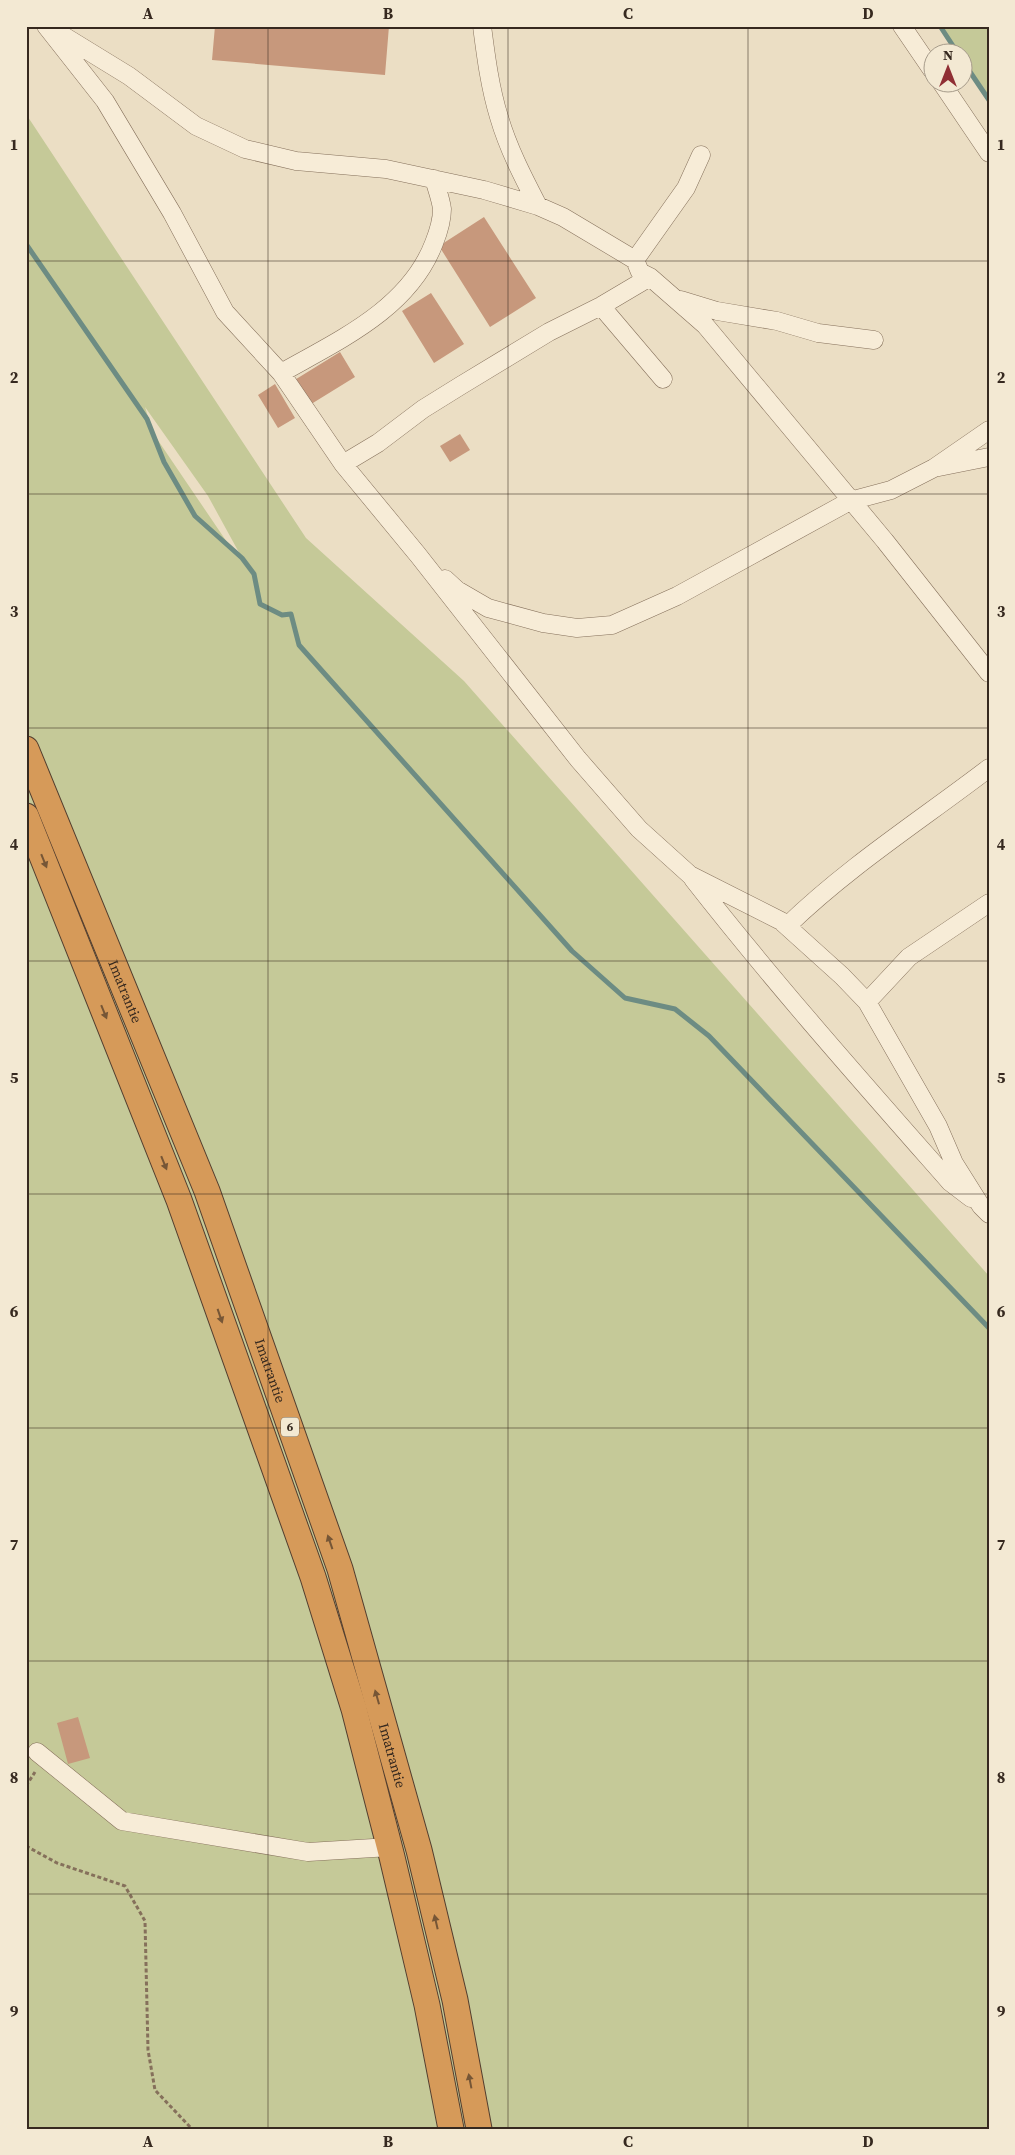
<svg xmlns="http://www.w3.org/2000/svg" width="1015" height="2155" font-family="'Source Serif 4',serif">
	<style>
		.green { fill: #c5c998; fill-rule: evenodd }
		.lines { fill: none; stroke-linecap: round; stroke-linejoin: round }
		.stream { stroke: #6d8c83; stroke-width: 5 }
		.building { fill: #c7987c }
		.minor-casing { stroke: #85705b; stroke-width: 19 }
		.highway-casing { stroke: #533e2f; stroke-width: 27 }
		.path { stroke: #85705b; stroke-width: 3; stroke-dasharray: 4 2.5; stroke-linecap: butt }
		.minor { stroke: #f7ecd7; stroke-width: 18 }
		.highway { stroke: #d69a59; stroke-width: 25 }
		.oneway { fill: #765636 }
		.grid { fill: none; stroke: #36291f; stroke-width: 1; stroke-opacity: 0.55 }
		.labels { text-anchor: middle; stroke-width: 4; stroke-linejoin: round; paint-order: stroke }
		.shield { fill: #f3e9d3; stroke: #6f6355; stroke-width: 1 }
		.shield-label { font-size: 12px; font-weight: bold; fill: #36291f }
		.street-label { font-size: 14px; fill: #36291f; stroke: #f3e9d3 }
		.neatline { fill: none; stroke: #36291f; stroke-width: 2 }
		.grid-label { font-size: 16px; text-anchor: middle; font-weight: bold; fill: #36291f }
	</style>
	<rect width="100%" height="100%" fill="#ebdec4"/>
	<path class="green" d="M940,26H989V100L963,60L962,52H957Z
		M26,114L306,538L464,681L989,1276V2129H26ZM145,407L208,496L242,558L231,548L153,433Z"/>
	<g class="lines">
		<path class="stream" d="M940,26L957,52
			M962,60L989,100
			M26,244L147,419L164,462L195,516L242,558L254,574L260,604L282,615L291,614L299,645L572,951L625,998L675,1009L709,1036L989,1328"/>
	</g>
	<path class="building" d="M215,26H389L385,75L212,60Z
		M484,217L536,298L490,327L439,246Z
		M431,293L464,344L434,363L402,311Z
		M340,352L355,377L308,406L293,381Z
		M275,384L295,418L278,428L258,395Z
		M460,434L470,450L450,462L440,446Z
		M78,1717L90,1758L68,1764L57,1723Z"/>
	<g class="lines">
		<defs>
			<path id="minor" d="M46,26L105,101L172,213L225,312L281,373L343,464L418,555L578,759L639,829L690,875L781,921L842,976L867,1002L938,1126L954,1163L981,1206L989,1214
				M482,26C486,57 490,88 499,117C508,148 523,177 538,206
				M902,26L932,70
				M54,30L129,76L196,126L245,149L296,161L386,169L484,190L538,206L563,217L635,260L640,272L650,277L705,325L885,541L989,673
				M941,82L989,153
				M635,260L686,188L701,155
				M681,300L717,311L777,321L818,333L874,340
				M601,306L663,379
				M281,373C339,340 409,309 434,243C438,233 442,220 442,209C441,200 437,189 434,179
				M343,464L378,443L423,409L460,386L549,332L601,306L650,277
				M939,467L989,457
				M445,579L457,590L488,608L543,623L577,628L612,625L677,596L850,501L891,490L934,468L989,430
				M693,879C775,984 863,1083 950,1182L971,1198
				M787,926C849,866 921,820 989,768
				M867,1002L909,957L989,903
				M37,1752L122,1821L308,1852L390,1847"/>
			<g id="highway">
				<path id="s1" d="M26,749L207,1191L340,1569L419,1850L455,2000L479,2129"/>
				<path d="M26,816L179,1200L313,1577L354,1709L392,1857L427,2005L451,2129"/>
			</g>
		</defs>
		<use href="#minor" class="minor-casing"/>
		<use href="#highway" class="highway-casing"/>
		<path class="path" d="M26,1786L35,1772
			M26,1846L57,1863L125,1886L145,1921L148,2050L155,2090L192,2129"/>
		<use href="#minor" class="minor"/>
		<use href="#highway" class="highway"/>
	</g>
	<defs><path id="oneway-solid" d="M-6-.8H1V-3.2L6.5 0L1 3.2V.8H-6Z" transform="scale(1.25)"/></defs>
	<g class="oneway">
		<use href="#oneway-solid" transform="translate(44 861) rotate(68)"/>
		<use href="#oneway-solid" transform="translate(104 1012) rotate(68)"/>
		<use href="#oneway-solid" transform="translate(164 1163) rotate(68)"/>
		<use href="#oneway-solid" transform="translate(220 1316) rotate(71)"/>
		<use href="#oneway-solid" transform="translate(330 1542) rotate(-109)"/>
		<use href="#oneway-solid" transform="translate(377 1697) rotate(-106)"/>
		<use href="#oneway-solid" transform="translate(436 1922) rotate(-103)"/>
		<use href="#oneway-solid" transform="translate(470 2081) rotate(-101)"/>
	</g>
	<path class="grid" d="M268,26V2129M508,26V2129M748,26V2129M26,261H989M26,494H989M26,728H989M26,961H989M26,1194H989M26,1428H989M26,1661H989M26,1894H989"/>
	<g class="labels">
		<rect class="shield" x="281" y="1417.5" width="18" height="19" rx="4"/>
		<g class="shield-label">
			<text x="290" y="1431">6</text>
		</g>
		<g class="street-label">
			<text dy="5" stroke="none"><textPath href="#s1" startOffset="262">Imatrantie</textPath></text>
			<text dy="5" stroke="none"><textPath href="#s1" startOffset="668">Imatrantie</textPath></text>
			<text dy="5" stroke="none"><textPath href="#s1" startOffset="1072">Imatrantie</textPath></text>
		</g>
	</g>
	<rect width="1015" height="2155" fill="none" stroke="#f3e9d3" stroke-width="55"/>
	<g transform="translate(948 68)"><circle r="24" fill="#f3e9d3" stroke="#a79c8b"/>
	<path d="M0-4L9 19L0 12L-9 19Z" fill="#902f34"/>
	<text y="-8" font-size="14" font-weight="bold" text-anchor="middle" fill="#36291f">N</text>
	</g>
	<rect x="28" y="28" width="960" height="2100" class="neatline"/>
	<g class="grid-label">
		<text x="148" y="19">A</text>
		<text x="388" y="19">B</text>
		<text x="628" y="19">C</text>
		<text x="868" y="19">D</text>
		<text x="14" y="150">1</text>
		<text x="1001" y="150">1</text>
		<text x="14" y="383">2</text>
		<text x="1001" y="383">2</text>
		<text x="14" y="617">3</text>
		<text x="1001" y="617">3</text>
		<text x="14" y="850">4</text>
		<text x="1001" y="850">4</text>
		<text x="14" y="1083">5</text>
		<text x="1001" y="1083">5</text>
		<text x="14" y="1317">6</text>
		<text x="1001" y="1317">6</text>
		<text x="14" y="1550">7</text>
		<text x="1001" y="1550">7</text>
		<text x="14" y="1783">8</text>
		<text x="1001" y="1783">8</text>
		<text x="14" y="2017">9</text>
		<text x="1001" y="2017">9</text>
		<text x="148" y="2147">A</text>
		<text x="388" y="2147">B</text>
		<text x="628" y="2147">C</text>
		<text x="868" y="2147">D</text>
	</g>
</svg>
